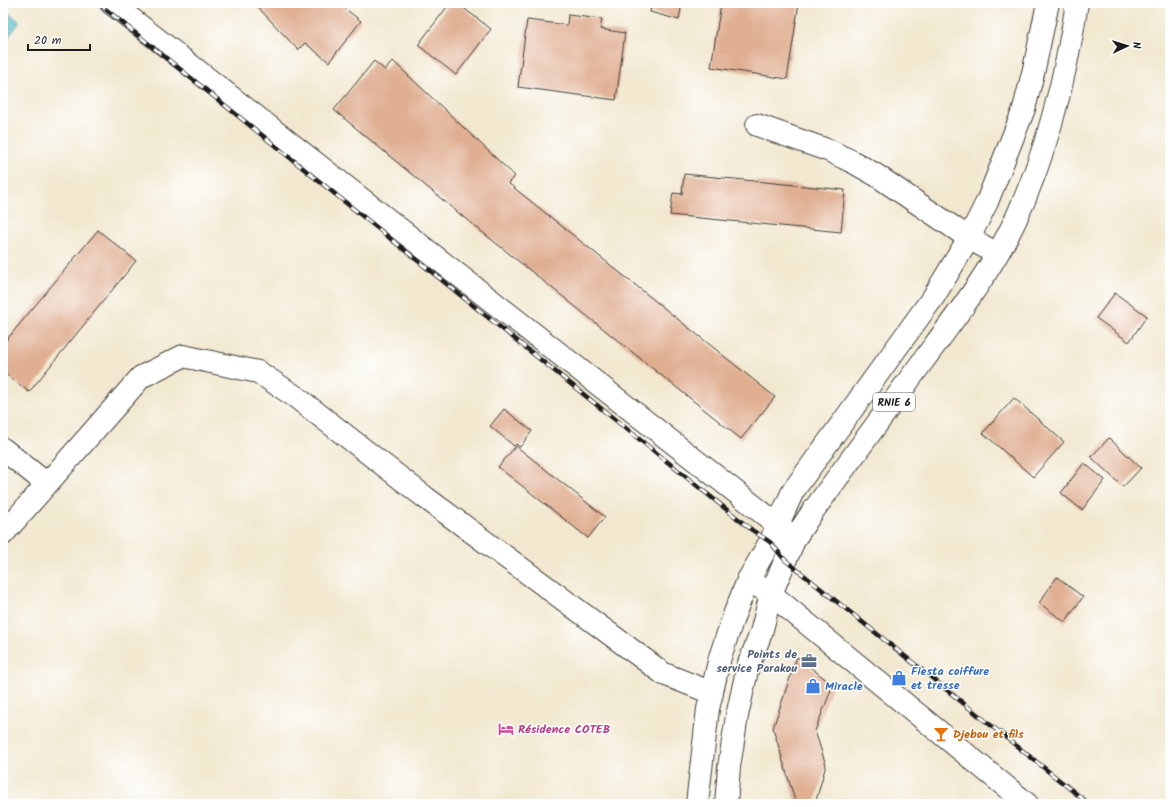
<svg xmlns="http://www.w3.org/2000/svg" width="1173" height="807" font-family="Kalam,sans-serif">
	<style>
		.water { fill: url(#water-rules); stroke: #3a7074 }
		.building { fill: #e0af92 }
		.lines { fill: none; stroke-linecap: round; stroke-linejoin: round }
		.minor-casing { stroke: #3c3b37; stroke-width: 24 }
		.major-casing { stroke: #3c3b37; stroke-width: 24 }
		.minor { stroke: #fff; stroke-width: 22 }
		.major { stroke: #fff; stroke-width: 22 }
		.rail-casing { stroke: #1c1c1c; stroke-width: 4.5 }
		.rail { stroke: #fff; stroke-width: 3; stroke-dasharray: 9; stroke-linecap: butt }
		.labels { text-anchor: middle; stroke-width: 3; stroke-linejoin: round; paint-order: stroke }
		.shield { fill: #fff; stroke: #606060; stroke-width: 1 }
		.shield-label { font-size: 11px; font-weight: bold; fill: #1c1c1c }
		.service-label { font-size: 12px; font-weight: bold; fill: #4e5e75; stroke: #fff; text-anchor: end }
		.shop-label { font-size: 12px; font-weight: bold; fill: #366cbe; stroke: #fff; text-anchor: start }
		.hotel-label { font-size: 12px; font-weight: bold; fill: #b23c85; stroke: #fff; text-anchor: start }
		.food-label { font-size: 12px; font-weight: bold; fill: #c56008; stroke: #fff; text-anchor: start }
	</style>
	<defs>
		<pattern id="water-rules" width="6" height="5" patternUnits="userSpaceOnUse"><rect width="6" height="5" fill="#58c5cd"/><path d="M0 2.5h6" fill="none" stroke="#4ca9af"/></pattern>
	</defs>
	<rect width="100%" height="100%" fill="#fff"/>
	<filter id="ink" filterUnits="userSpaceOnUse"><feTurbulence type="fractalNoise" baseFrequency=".025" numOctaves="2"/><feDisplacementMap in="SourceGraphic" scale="8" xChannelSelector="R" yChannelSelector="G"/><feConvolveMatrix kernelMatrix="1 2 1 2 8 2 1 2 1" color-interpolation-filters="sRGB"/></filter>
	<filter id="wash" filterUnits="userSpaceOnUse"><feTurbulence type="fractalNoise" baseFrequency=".012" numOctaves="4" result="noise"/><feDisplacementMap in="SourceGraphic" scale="16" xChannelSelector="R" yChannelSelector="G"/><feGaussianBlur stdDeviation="0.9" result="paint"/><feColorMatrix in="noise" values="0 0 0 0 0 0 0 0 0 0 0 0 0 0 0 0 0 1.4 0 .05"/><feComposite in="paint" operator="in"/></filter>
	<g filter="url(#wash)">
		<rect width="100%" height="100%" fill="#f2e8d0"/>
		<path class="water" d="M3,8L20,22L3,44Z"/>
		<g id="blocks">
			<path class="building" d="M254,3H338L361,21L329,62L305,43L298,50Z
				M450,3H457L491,29L456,75L418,45Z
				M652,3H682L679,20L650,12Z
				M721,3H799L787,79L711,67Z
				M568,15L602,19L600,29L625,33L616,100L518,87L527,20L567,25Z
				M374,61L385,70L393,61L515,176L508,183L775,397L741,439L467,220L334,110Z
				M684,174L845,190L841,232L670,215L673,193L682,194Z
				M98,230L136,261L29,392L3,372V344Z
				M1115,293L1147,316L1129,342L1096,318Z
				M1014,398L1064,442L1033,477L983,433Z
				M504,409L532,431L520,447L516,444L514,446L490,426Z
				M1109,438L1141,468L1123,487L1091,457Z
				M516,446L605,517L588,538L498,467Z
				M1084,463L1105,480L1082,510L1061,493Z
				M1057,577L1083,597L1065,622L1039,603Z
				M797,657L833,685L815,731L826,765L815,804H796L773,728Z"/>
		</g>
	</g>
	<g filter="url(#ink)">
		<use href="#blocks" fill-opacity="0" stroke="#3c3b37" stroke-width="1"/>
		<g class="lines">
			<defs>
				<path id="minor" d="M111,3L792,536
					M757,125L830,151L853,162L876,175L969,238L997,254
					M3,449L47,484
					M3,534L141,377L183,356L258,372L296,397L426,498L664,674L712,693
					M748,580L771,594L1027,804"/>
				<path id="major" d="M697,804L708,709L720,657L734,615L748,580L770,542L793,491L934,296L969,238L987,202L1024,109L1034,69L1048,3
					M726,804L729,767L737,716L748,666L761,633L771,594L795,538L813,511C848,463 884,414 920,365C954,319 990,273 1015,221C1046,154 1066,76 1077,3"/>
			</defs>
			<use href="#minor" class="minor-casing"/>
			<use href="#major" class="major-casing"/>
			<use href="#minor" class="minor"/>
			<use href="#major" class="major"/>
			<defs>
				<path id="rail" d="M98,3L752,530L770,542L785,560L1089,804"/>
			</defs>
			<use href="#rail" class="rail-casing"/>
			<use href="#rail" class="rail"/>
		</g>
	</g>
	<defs>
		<symbol id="office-bare" viewBox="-9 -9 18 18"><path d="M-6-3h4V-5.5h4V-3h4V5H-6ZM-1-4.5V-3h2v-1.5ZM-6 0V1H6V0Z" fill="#5c6f8a" stroke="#fff" stroke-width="2.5" paint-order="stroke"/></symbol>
		<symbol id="shop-bare" viewBox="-9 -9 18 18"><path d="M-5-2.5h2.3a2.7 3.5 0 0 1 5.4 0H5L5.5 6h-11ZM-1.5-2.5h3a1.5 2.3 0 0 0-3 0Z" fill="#3f7fe0" stroke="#fff" stroke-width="2.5" paint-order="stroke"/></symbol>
		<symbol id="hotel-bare" viewBox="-9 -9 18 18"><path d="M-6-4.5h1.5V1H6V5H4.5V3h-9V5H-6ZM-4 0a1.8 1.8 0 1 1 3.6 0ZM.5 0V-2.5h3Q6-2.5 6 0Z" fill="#d1479c" stroke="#fff" stroke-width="2.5" paint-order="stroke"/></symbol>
		<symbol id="bar-bare" viewBox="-9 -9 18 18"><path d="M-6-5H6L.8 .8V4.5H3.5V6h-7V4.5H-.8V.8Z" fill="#e8710a" stroke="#fff" stroke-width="2.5" paint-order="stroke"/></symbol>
	</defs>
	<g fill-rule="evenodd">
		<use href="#office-bare" x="798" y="650" width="22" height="22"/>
		<use href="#shop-bare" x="888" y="667" width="22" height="22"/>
		<use href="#shop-bare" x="802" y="675" width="22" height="22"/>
		<use href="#hotel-bare" x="495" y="718" width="22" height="22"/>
		<use href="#bar-bare" x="930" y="723" width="22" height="22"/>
	</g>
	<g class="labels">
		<rect class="shield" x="873" y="393" width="42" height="18" rx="3"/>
		<g class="shield-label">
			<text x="894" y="406">RNIE 6</text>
		</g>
		<g class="service-label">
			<text x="797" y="658">Points de<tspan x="797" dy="14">service Parakou</tspan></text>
		</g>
		<g class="shop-label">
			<text x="911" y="675">Fiesta coiffure<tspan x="911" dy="14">et tresse</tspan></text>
			<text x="825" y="690">Miracle</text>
		</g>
		<g class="hotel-label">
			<text x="518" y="733">Résidence COTEB</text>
		</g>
		<g class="food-label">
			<text x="953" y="738">Djebou et fils</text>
		</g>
	</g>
	<rect width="1173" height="807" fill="none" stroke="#fff" stroke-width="16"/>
	<g transform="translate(1127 46) rotate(86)" stroke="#ffffff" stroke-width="3" paint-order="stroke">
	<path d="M0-3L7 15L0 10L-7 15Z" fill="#1c1c1c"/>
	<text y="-6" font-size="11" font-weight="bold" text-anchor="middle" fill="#1c1c1c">N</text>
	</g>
	<path d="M28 44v6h62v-6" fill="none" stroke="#1c1c1c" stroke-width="2"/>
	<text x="34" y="44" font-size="12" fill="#1c1c1c" stroke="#ffffff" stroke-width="3" paint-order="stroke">20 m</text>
</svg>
